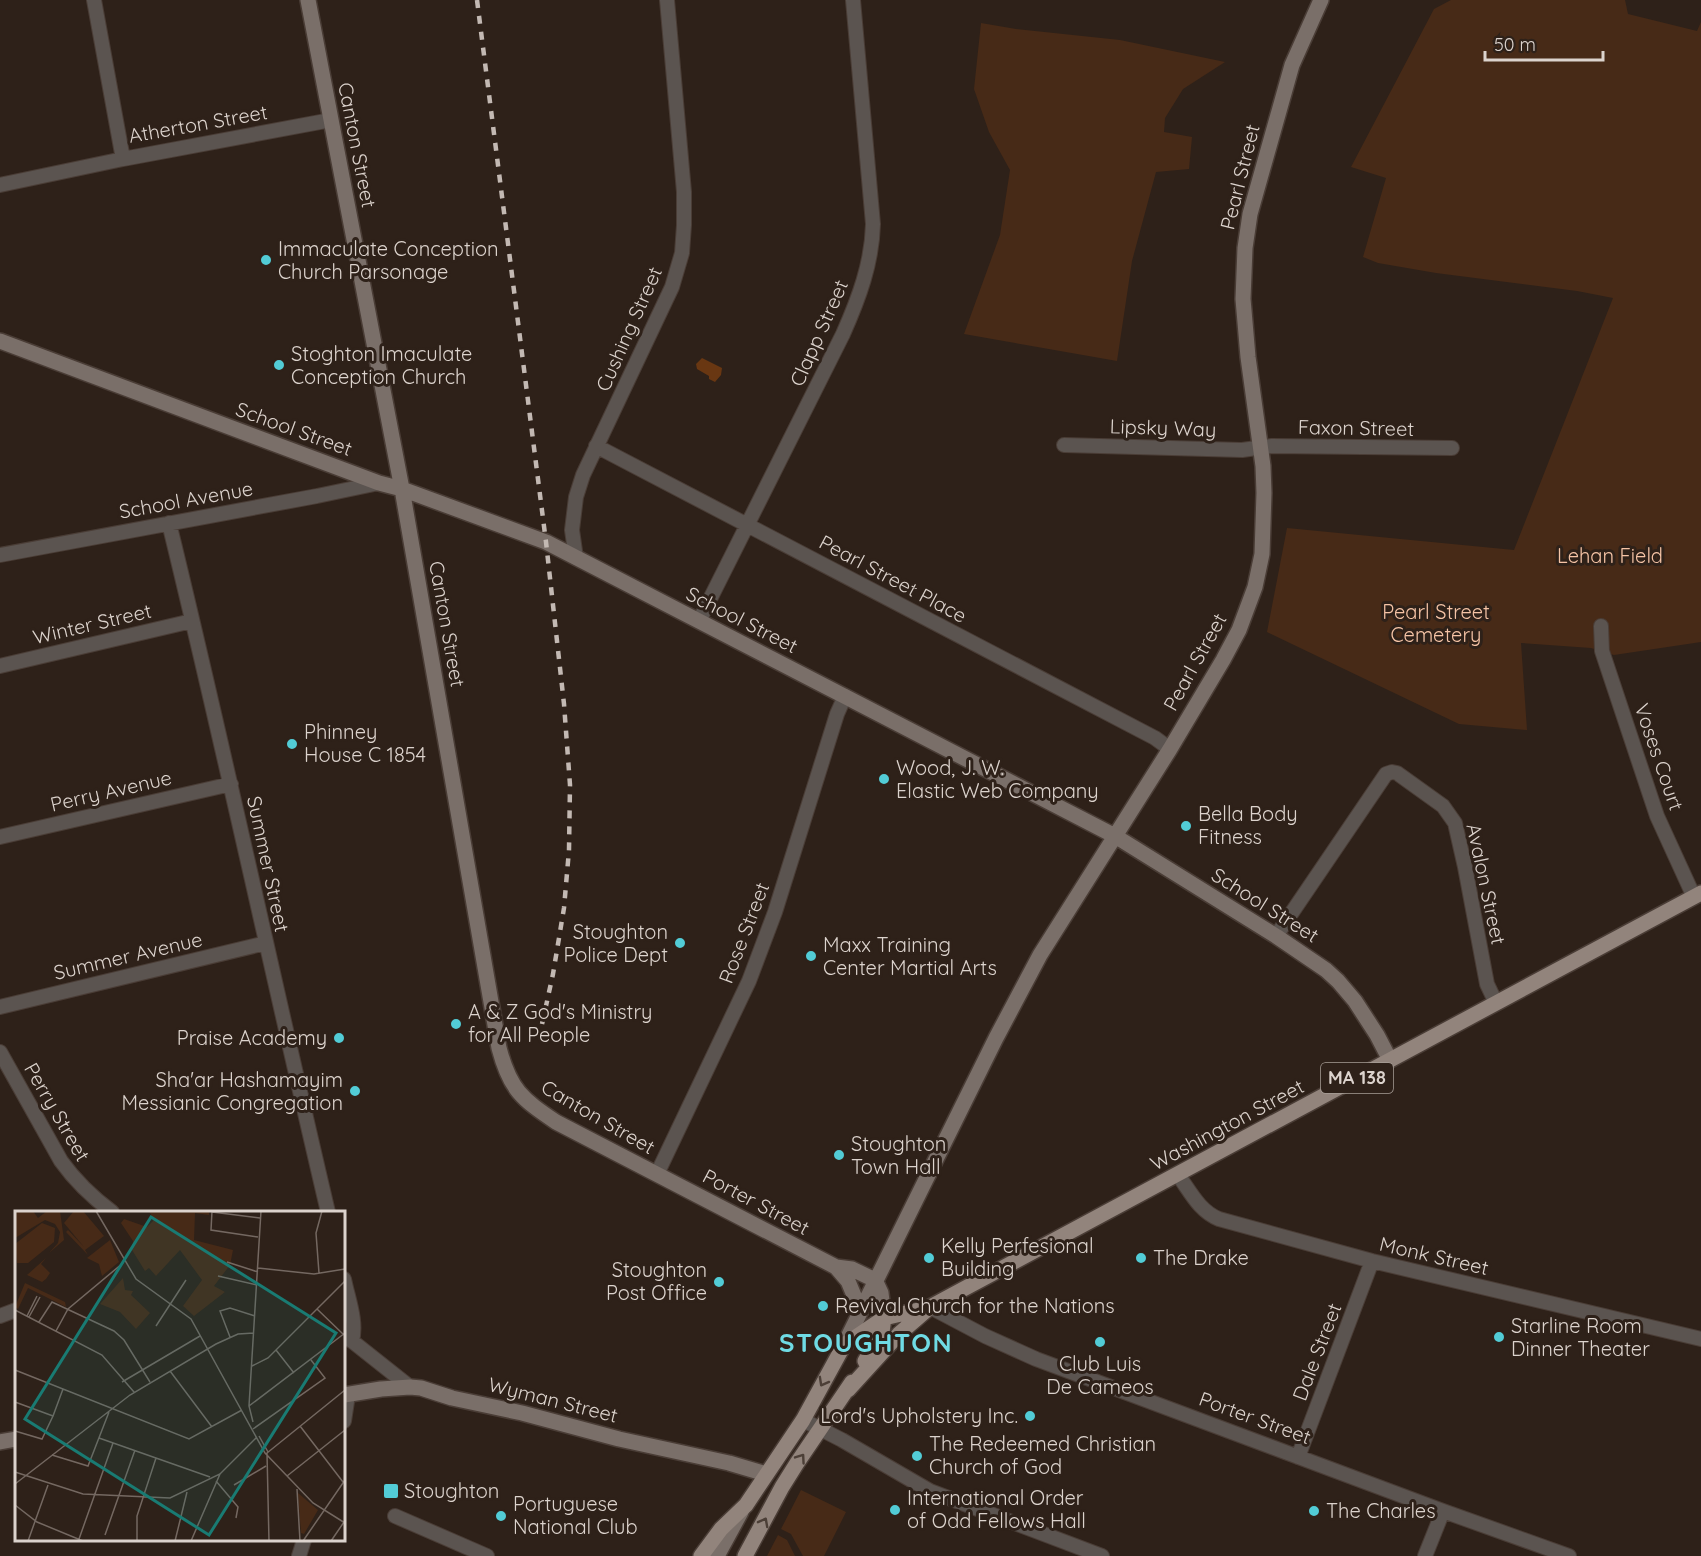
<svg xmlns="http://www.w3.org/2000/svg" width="1701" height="1556" font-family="Quicksand,sans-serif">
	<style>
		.green { fill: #472a17 }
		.water { fill: #693712 }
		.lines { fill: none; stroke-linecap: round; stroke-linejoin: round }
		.street-casing { stroke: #4a3d36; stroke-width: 16 }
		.secondary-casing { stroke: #4a3d36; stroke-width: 18 }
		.primary-casing { stroke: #4a3d36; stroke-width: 18 }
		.street { stroke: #5b5450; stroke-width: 14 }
		.secondary { stroke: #7a6f69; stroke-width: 15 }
		.primary { stroke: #92847c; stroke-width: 15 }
		.rail { stroke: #c3b9b3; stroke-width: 4.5; stroke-dasharray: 8 8; stroke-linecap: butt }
		.oneway { stroke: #4c3f37 }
		.poi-dot { fill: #52ccd6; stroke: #2e2119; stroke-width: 2 }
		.labels { text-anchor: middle; stroke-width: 6; stroke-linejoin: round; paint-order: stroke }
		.shield { fill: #2e2119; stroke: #a89e97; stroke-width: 1.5 }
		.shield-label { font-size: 18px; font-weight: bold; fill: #dcd3cd }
		.street-label { font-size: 20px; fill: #dcd3cd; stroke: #2e2119 }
		.poi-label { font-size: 20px; fill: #dcd3cd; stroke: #2e2119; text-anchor: start }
		.park-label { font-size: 20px; fill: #f6c4a6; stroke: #2e2119 }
		.district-label { font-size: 26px; font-weight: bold; letter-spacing: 1.5px; fill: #6fdbe4; stroke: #2e2119 }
		.inset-road { fill: none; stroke: #746861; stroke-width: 1.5 }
		.view { fill: #197b73; fill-opacity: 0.15; stroke: #197b73; stroke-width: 3 }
		.inset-edge { fill: none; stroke: #dcd3cd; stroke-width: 3 }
	</style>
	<rect width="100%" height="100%" fill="#2e2119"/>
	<path class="green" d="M1451,0H1625L1628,14L1697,31L1701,22V642L1614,655L1591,648L1521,643L1527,730L1459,724L1267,632L1287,528L1514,550L1613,298L1577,291L1436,273L1378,263L1363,257L1386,178L1351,167L1434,9Z
		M981,23L1016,29L1120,40L1225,62L1183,89L1165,118L1164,132L1192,137L1189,169L1156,172L1132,261L1117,361L964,334L1000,235L1010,170L989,132L974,89Z
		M801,1490L846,1512L824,1556H803L791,1534L781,1529Z
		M778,1535L787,1540L795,1556H767Z"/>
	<path class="water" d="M702,358L722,368L721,375L715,382L709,379V376L697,369L696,364Z"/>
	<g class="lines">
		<defs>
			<path id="street" d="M94,0L123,159L331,120
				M0,185L123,159
				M1064,445L1242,450L1272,446L1452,448
				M596,446L1155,738L1170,749
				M169,523C225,752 274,983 328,1212
				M0,555L317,496L379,483
				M576,558L572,530L576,497L583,475L672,287L682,253L684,225V192L667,0
				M699,621L843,334C859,298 872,263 873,224L853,0
				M1601,626L1602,651L1657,816L1694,897
				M0,666L192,621
				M0,837L231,784
				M1276,936L1386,774L1392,772L1397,773L1443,806L1455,823L1465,867L1487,984L1496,1003
				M0,1007L266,943
				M0,1052L61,1161C76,1182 92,1197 112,1212
				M657,1174L749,981L775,912L837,714L845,696
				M1178,1175C1190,1191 1199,1211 1219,1219L1372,1261L1701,1339
				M344,1279C348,1299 357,1321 352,1341
				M930,1307L985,1336L1036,1359L1443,1511L1569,1556
				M0,1316L16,1310
				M344,1337L352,1341L410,1387
				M803,1420L842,1440L930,1491L1102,1556
				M344,1421L348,1395
				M1298,1457L1372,1261
				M395,1516L487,1556
				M299,1556L304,1540
				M1425,1556L1443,1511"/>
			<path id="secondary" d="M308,0L402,489L499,1048C510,1090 522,1099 556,1122L836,1267L852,1269L875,1280
				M0,341L379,483L402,489L546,542L1115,836L1276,936L1326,970L1338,981L1355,1001L1377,1035L1390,1060
				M836,1267L848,1281L860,1310
				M875,1280L881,1293L884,1318
				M844,1345L996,1038L1040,955L1170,749L1223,660L1239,630L1255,587L1262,554L1264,493L1263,466L1248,357L1243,299L1245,248L1250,214L1292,65L1321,0
				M344,1395L381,1389L410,1387L421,1388L452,1398L522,1413L619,1439L729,1463L766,1474
				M0,1442L16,1439
				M717,1556L741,1512"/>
			<path id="primary" d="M865,1361L882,1332L884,1318
				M848,1390L899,1334L930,1307L1701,893
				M701,1556L721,1529L746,1505L803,1420L844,1345L884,1318L927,1308
				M745,1556L782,1487L797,1463L852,1382"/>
		</defs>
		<use href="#street" class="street-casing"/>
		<use href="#secondary" class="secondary-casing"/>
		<use href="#primary" class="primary-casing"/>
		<use href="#street" class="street"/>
		<use href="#secondary" class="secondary"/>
		<use href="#primary" class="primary"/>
		<path class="rail" d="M477,0L546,542L564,704L570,785L569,850L564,908L553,974L539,1038"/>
	</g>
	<defs><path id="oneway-chevron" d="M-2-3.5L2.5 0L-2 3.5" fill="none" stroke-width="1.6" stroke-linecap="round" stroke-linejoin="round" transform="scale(1.5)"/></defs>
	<g class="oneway">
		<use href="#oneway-chevron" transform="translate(823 1382) rotate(119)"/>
		<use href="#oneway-chevron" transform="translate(801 1458) rotate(-55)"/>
		<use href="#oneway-chevron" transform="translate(764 1522) rotate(-62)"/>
	</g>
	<g class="poi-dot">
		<circle cx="266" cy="260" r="6"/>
		<circle cx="279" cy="365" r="6"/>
		<circle cx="292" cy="744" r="6"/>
		<circle cx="884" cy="779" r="6"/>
		<circle cx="1186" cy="826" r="6"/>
		<circle cx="680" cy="943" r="6"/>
		<circle cx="811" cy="956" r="6"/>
		<circle cx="456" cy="1024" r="6"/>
		<circle cx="339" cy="1038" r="6"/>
		<circle cx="355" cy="1091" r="6"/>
		<circle cx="839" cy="1155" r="6"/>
		<circle cx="929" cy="1258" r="6"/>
		<circle cx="1141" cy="1258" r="6"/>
		<circle cx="719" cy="1282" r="6"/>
		<circle cx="823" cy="1306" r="6"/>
		<circle cx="1499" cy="1337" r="6"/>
		<circle cx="1100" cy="1342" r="6"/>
		<circle cx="1030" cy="1416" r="6"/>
		<circle cx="917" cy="1456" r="6"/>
		<rect x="383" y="1483" width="16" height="16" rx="3"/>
		<circle cx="895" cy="1510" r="6"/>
		<circle cx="1314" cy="1511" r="6"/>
		<circle cx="501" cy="1516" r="6"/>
	</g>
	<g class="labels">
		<rect class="shield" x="1321" y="1063" width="72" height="30" rx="4.5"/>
		<g class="shield-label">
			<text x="1357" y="1084">MA 138</text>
		</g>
		<g class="street-label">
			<text transform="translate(198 124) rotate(-10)" y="7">Atherton Street</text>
			<text transform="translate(357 145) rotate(79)" y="7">Canton Street</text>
			<text transform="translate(1240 177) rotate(-76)" y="7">Pearl Street</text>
			<text transform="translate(629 329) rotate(-66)" y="7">Cushing Street</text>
			<text transform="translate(819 333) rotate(-66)" y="7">Clapp Street</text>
			<text transform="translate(1163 428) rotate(2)" y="7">Lipsky Way</text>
			<text transform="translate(1356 428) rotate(1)" y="7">Faxon Street</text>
			<text transform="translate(294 429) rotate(20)" y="7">School Street</text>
			<text transform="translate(186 500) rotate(-10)" y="7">School Avenue</text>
			<text transform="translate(893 579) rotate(28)" y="7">Pearl Street Place</text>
			<text transform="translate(742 620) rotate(27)" y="7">School Street</text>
			<text transform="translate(92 624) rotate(-13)" y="7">Winter Street</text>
			<text transform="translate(447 624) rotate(80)" y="7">Canton Street</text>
			<text transform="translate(1195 662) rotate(-61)" y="7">Pearl Street</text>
			<text transform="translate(1659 757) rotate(71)" y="7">Voses Court</text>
			<text transform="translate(111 791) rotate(-13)" y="7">Perry Avenue</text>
			<text transform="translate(268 864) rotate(78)" y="7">Summer Street</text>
			<text transform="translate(1486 884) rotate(78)" y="7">Avalon Street</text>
			<text transform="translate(1265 905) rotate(32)" y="7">School Street</text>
			<text transform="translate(744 933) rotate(-69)" y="7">Rose Street</text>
			<text transform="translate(128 956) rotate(-13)" y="7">Summer Avenue</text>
			<text transform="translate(57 1112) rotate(60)" y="7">Perry Street</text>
			<text transform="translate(598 1117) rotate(30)" y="7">Canton Street</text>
			<text transform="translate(1227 1125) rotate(-28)" y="7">Washington Street</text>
			<text transform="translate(756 1202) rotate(28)" y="7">Porter Street</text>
			<text transform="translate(1434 1256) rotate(13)" y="7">Monk Street</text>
			<text transform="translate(1317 1352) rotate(-69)" y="7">Dale Street</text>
			<text transform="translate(553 1400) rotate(14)" y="7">Wyman Street</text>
			<text transform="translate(1255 1418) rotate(20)" y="7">Porter Street</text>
		</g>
		<g class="poi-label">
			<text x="278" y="256">Immaculate Conception<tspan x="278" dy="23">Church Parsonage</tspan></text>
			<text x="291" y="361">Stoghton Imaculate<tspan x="291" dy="23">Conception Church</tspan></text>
			<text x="304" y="739">Phinney<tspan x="304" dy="23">House C 1854</tspan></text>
			<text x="896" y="775">Wood, J. W.<tspan x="896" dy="23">Elastic Web Company</tspan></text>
			<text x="1198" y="821">Bella Body<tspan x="1198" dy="23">Fitness</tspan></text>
			<text x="668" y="939" text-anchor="end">Stoughton<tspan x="668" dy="23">Police Dept</tspan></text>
			<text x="823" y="952">Maxx Training<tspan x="823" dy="23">Center Martial Arts</tspan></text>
			<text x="468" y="1019">A &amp; Z God's Ministry<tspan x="468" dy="23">for All People</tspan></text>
			<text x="327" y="1045" text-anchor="end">Praise Academy</text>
			<text x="343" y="1087" text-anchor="end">Sha'ar Hashamayim<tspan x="343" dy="23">Messianic Congregation</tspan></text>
			<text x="851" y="1151">Stoughton<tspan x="851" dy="23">Town Hall</tspan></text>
			<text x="941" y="1253">Kelly Perfesional<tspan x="941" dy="23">Building</tspan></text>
			<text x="1153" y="1265">The Drake</text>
			<text x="707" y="1277" text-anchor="end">Stoughton<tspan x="707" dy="23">Post Office</tspan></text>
			<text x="835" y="1313">Revival Church for the Nations</text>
			<text x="1511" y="1333">Starline Room<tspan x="1511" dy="23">Dinner Theater</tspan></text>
			<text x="1100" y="1371" text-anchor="middle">Club Luis<tspan x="1100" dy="23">De Cameos</tspan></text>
			<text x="1018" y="1423" text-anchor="end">Lord's Upholstery Inc.</text>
			<text x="929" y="1451">The Redeemed Christian<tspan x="929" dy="23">Church of God</tspan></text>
			<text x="404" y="1498">Stoughton</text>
			<text x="907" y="1505">International Order<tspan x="907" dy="23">of Odd Fellows Hall</tspan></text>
			<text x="513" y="1511">Portuguese<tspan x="513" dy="23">National Club</tspan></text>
			<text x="1326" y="1518">The Charles</text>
		</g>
		<g class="park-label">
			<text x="1610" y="563">Lehan Field</text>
			<text x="1436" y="619">Pearl Street<tspan x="1436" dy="23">Cemetery</tspan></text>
		</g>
		<g class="district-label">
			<text x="866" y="1352">STOUGHTON</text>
		</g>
	</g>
	<g transform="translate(15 1211)">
		<rect width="330" height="330" fill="#2e2119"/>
		<path d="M0,0H18L23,7L32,0H45L49,29L34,42L43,32L45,21L40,13L30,9L0,27ZM59,0H68L89,25L70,39L73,44L51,21L53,19L69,36L49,12ZM134,0H194V4L180,2L179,29L218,39L215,54L199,75L210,81L179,105L168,95L187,69L165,39L141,65L134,57L130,60L117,39L118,30L106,12L109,8L132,16L139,9ZM27,12L40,17L39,31L13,52H2L0,33ZM95,29L104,51L87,65L84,53L72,47ZM31,47L26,53L35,62L31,68L27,71L12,64ZM108,67L110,79L118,80L116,84L135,102L121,118L105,101L85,93ZM10,72L50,91L51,96L13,77L3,98L0,96ZM283,282L303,299L289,323L286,322Z" fill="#472a17"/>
		<path class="inset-road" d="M81,0L121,68L176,108L250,242L298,292L330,312M197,0L196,19L243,26M197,1L245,7M212,51L243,61M243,57L299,63L330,58M304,62L301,22L307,0M203,65L242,74M302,98L329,124M0,99L87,144L119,181M12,105L22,85M14,106L25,86M24,111L37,91L99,120L109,129L135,171M141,115L171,69M41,120L53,98L108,52M215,126L205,100L215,97L240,105M261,139L279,162M237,155L253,147L330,70M0,159L174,228L227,199M155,160L197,216M107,171L185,125M0,191L38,205L48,178M234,195L330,122M238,211L234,195L246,0M285,215L328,271M238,218L310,167L296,149M0,220L27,228L38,205M244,225L253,241M84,227L195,266M37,244L73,255L94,201M0,261L68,283L155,287L205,263L241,227M272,265L330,219M201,270L223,296L221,307M0,273L115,184L201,133L223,123L239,122M219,274L251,255M282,278L285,330M0,294L22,311L68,330M90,324L120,239M64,328L98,232M13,330L33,274M122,330V305L141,247M160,330L172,281M176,330L205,263M254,330L252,242L330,179M288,330L330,269M316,330L329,311"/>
		<path class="view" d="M136,6L321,122L194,324L10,208Z"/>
		<rect width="330" height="330" class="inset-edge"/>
	</g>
	<path d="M1485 51v9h118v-9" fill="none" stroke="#dcd3cd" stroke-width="3"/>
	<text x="1494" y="51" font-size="18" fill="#dcd3cd" stroke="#2e2119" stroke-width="4.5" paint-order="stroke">50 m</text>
</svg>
